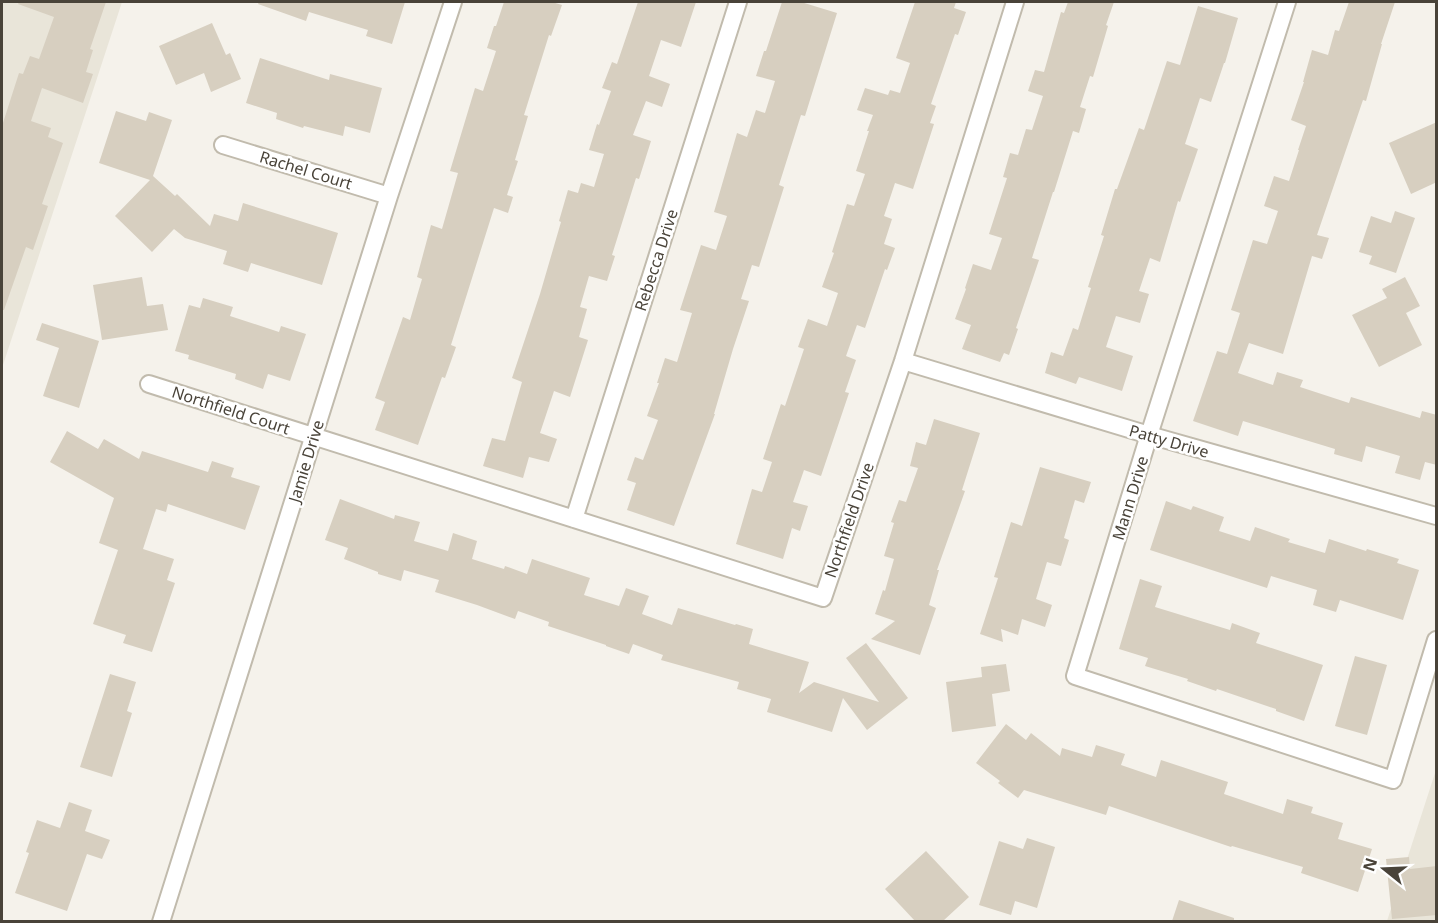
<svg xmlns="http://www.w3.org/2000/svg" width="1438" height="923" font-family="'Noto Sans',sans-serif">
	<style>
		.residential { fill: #e9e5d9 }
		.building { fill: #d7cfc0 }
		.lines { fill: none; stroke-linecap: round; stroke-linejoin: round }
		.minor-casing { stroke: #c1bbad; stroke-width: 20 }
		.minor { stroke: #fff; stroke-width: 16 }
		.labels { text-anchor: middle; stroke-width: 5; stroke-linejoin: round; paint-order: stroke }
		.street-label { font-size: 16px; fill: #494339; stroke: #fff }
	</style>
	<rect width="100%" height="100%" fill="#f5f2eb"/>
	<path class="residential" d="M2,2H122L2,368Z
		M1436,770V921H1387Z"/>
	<path class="building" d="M19,2H106L90,49L93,50L86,72L93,74L83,103L42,88L31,121L51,128L48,137L63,143L42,204L48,206L33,250L26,247L4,310H2V126L19,73L23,74L30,56L39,59L54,17L18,4Z
		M259,2H405L392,44L366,36L368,30L309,12L306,21L258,4Z
		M504,2H552L562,5L551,36L549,35L524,115L528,116L515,160L518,161L507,195L513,197L508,213L494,208L451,345L456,347L445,378L442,377L418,445L375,430L385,402L375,398L403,317L410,320L422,279L417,277L431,225L442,229L458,173L450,171L475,88L483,91L496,51L487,48L494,26H496Z
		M638,2H696L681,47L661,40L649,76L670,84L662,107L646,101L633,135L651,141L639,179L636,178L612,255L615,256L607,281L589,276L580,307L587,309L579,337L588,340L570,397L554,391L540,433L557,439L549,462L529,457L523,478L483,466L492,438L505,441L522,382L512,378L540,294L561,222L559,221L568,190L578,193L581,183L594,187L604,154L589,150L597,124L599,125L611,91L602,88L612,62L617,64Z
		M782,2H801L837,13L805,116L801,115L779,185L784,187L759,267L752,265L741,299L749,301L733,349L714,414H715L674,526L627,510L636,483L627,480L635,457L643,460L658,420L647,416L659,383H657L665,358L677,362L692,313L680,310L701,245L716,250L727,216L714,212L737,133L747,137L756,110L765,113L775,81L756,76L764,51H766Z
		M915,2H956L954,8L966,12L958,35L955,34L931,104L936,106L930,123L934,124L913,189L895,183L884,216L892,219L884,244L895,248L887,270L885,269L865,328L857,325L846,356L856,360L845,392L849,393L821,476L804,470L793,502L808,506L800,531L792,528L783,559L736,544L752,489L762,492L772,462L763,459L781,404L785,406L804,349L798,347L808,319L827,326L838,293L822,287L834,253L832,252L847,204L854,206L865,174L856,171L869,131H867L873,115L857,110L865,88L888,95L890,90L900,93L910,63L896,58Z
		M1068,2H1114L1106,25L1108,26L1093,77L1090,76L1080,107L1086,109L1079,133L1073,131L1054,192H1053L1032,258L1039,260L1016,328L1018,329L1009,355L1004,353L1000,362L962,349L971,325L955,319L966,289L965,288L973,264L991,270L1002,238L989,234L1007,178L1003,177L1010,153L1018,155L1026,129L1032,130L1043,96L1028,91L1035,70L1044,72L1061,12L1064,13Z
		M1349,2H1395L1381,44H1382L1366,101L1363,100L1317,235L1329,238L1322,259L1312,256L1283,354L1249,343L1238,373L1273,385L1277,372L1303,380L1300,387L1349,403L1351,397L1420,418L1422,411L1437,415V465L1425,462L1420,480L1395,473L1400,456L1366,446L1362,462L1334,454L1335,449L1243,421L1238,436L1193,421L1217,351L1227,354L1240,313L1231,310L1253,240L1267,244L1278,211L1264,206L1274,176L1289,181L1299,150H1298L1306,126L1291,120L1304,82H1303L1312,50L1328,55L1335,30L1339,31Z
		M1198,6L1238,18L1225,63H1224L1211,102L1200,98L1185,144L1198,149L1180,202L1178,201L1160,262L1150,258L1139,291L1149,294L1140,323L1116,316L1106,347L1133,356L1122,391L1079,377L1076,384L1045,373L1051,352L1063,356L1073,328L1078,330L1091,288L1088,287L1104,236L1101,235L1115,189H1117L1139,128L1144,130L1167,61L1180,65Z
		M212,23L226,55L230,53L241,79L211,92L204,73L176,85L159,46Z
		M260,58L329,80L330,74L382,88L370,133L345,126L343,136L304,126L303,128L276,119L277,113L246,103Z
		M116,111L146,121L149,112L172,120L153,176L175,196L177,194L210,226L214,214L238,221L243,203L338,233L322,285L251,263L248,272L223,264L227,251L185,238L174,229L152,252L115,216L150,180L99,163Z
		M1437,122V182L1411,194L1389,143Z
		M1395,211L1415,218L1396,273L1369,264L1372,256L1359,252L1371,216L1391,223Z
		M142,277L147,306L163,304L168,330L102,340L93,285Z
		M1405,277L1420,306L1406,313L1422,345L1379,367L1352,315L1387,298L1382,289Z
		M203,298L233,307L230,316L279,332L281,326L306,334L290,381L268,374L263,389L235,379L236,374L188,359L189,355L175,351L189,305L200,308Z
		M42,323L99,341L79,408L43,396L59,348L36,340Z
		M934,419L980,433L962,490L965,491L937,570H939L929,605L936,608L920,655L871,639L895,621L875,614L883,590L885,591L894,559L884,556L894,523L891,522L899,500L906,502L918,468L910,466L916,442L926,445Z
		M67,431L98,449L104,439L139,459L142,451L208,472L212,461L234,468L231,477L260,486L245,530L168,504L166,512L156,509L143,549L174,559L167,580L175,583L152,652L123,643L126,635L93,624L118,550L99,543L114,498L50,462Z
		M1040,467L1091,482L1084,503L1075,500L1064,538L1069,540L1061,566L1047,562L1036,599L1052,605L1045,627L1022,619L1018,635L1001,629L1003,642L980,634L998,578L994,577L1011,522L1022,526Z
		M340,499L394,519L395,515L420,522L414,541L448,551L453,533L477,541L472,559L504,569L505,566L527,574L532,559L590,578L584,595L619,606L626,588L649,596L642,614L672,625L678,608L735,625L736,624L753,629L749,644L809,662L799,693L814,682L879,702L846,658L866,643L908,698L867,730L843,698L832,732L767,712L771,699L737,689L739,682L661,660L663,655L633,644L629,654L606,646V645L548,626L549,622L518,611L515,619L477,605L435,592L439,580L404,570L401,581L378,574V572L344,559L348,548L325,540Z
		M1166,501L1191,510L1193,506L1224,517L1219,531L1250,541L1255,527L1290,539L1288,542L1325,553L1329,539L1366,551L1367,549L1399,559L1397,563L1419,570L1403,620L1340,600L1336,612L1313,605L1317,590L1271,576L1267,588L1150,550Z
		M1140,579L1162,586L1155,607L1230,630L1232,623L1260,633L1256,643L1323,665L1304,721L1276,711V709L1217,689L1216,691L1187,681L1188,679L1145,666L1148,658L1119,649Z
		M1355,656L1387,665L1367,735L1335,726Z
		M1006,664L1010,691L992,694L996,726L952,732L946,682L982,677L981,667Z
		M110,674L136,682L127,711L132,713L112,777L80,767Z
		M1006,724L1026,740L1031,733L1060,756L1062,748L1092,757L1096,745L1125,754L1121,765L1156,777L1161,760L1228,782L1224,794L1283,814L1287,799L1313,807L1311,813L1343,823L1338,839L1372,849L1358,892L1301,873L1303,867L1232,846L1231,847L1109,806L1106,815L1024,790L1018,798L998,783L1000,781L976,763Z
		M69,802L92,810L85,831L110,840L102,859L87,854L67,911L15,893L29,853L26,852L37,820L60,828Z
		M1027,838L1055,847L1037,908L1015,901L1011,915L979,905L999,841L1023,849Z
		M926,851L969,897L943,921H915L885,889Z
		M1409,857L1410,869L1437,866V915L1392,919L1386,859Z
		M1179,900L1234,918V921H1172Z"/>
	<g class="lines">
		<defs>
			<path id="minor" d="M1287,2L1149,435L1075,676L1393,780L1436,640
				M223,145L389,196
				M903,361L1149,435L1436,516
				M149,384L823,598L903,361L1015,2
				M574,519L738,2
				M161,922L389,196L453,2"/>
		</defs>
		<use href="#minor" class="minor-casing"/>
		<use href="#minor" class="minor"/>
	</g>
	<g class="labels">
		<g class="street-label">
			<text transform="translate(306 170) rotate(17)" y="6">Rachel Court</text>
			<text transform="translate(656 260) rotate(-72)" y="6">Rebecca Drive</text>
			<text transform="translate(231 410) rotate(18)" y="6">Northfield Court</text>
			<text transform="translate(1169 441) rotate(16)" y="6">Patty Drive</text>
			<text transform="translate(306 461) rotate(-73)" y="6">Jamie Drive</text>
			<text transform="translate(1130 498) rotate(-73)" y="6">Mann Drive</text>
			<text transform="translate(849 520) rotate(-71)" y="6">Northfield Drive</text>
		</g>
	</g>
	<rect width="1438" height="923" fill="none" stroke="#494339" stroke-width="6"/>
	<g transform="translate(1384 869) rotate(288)" stroke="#ffffff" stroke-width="4.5" paint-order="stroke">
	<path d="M0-4.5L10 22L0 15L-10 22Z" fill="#494339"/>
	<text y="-9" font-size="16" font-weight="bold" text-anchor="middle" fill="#494339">N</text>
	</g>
</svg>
